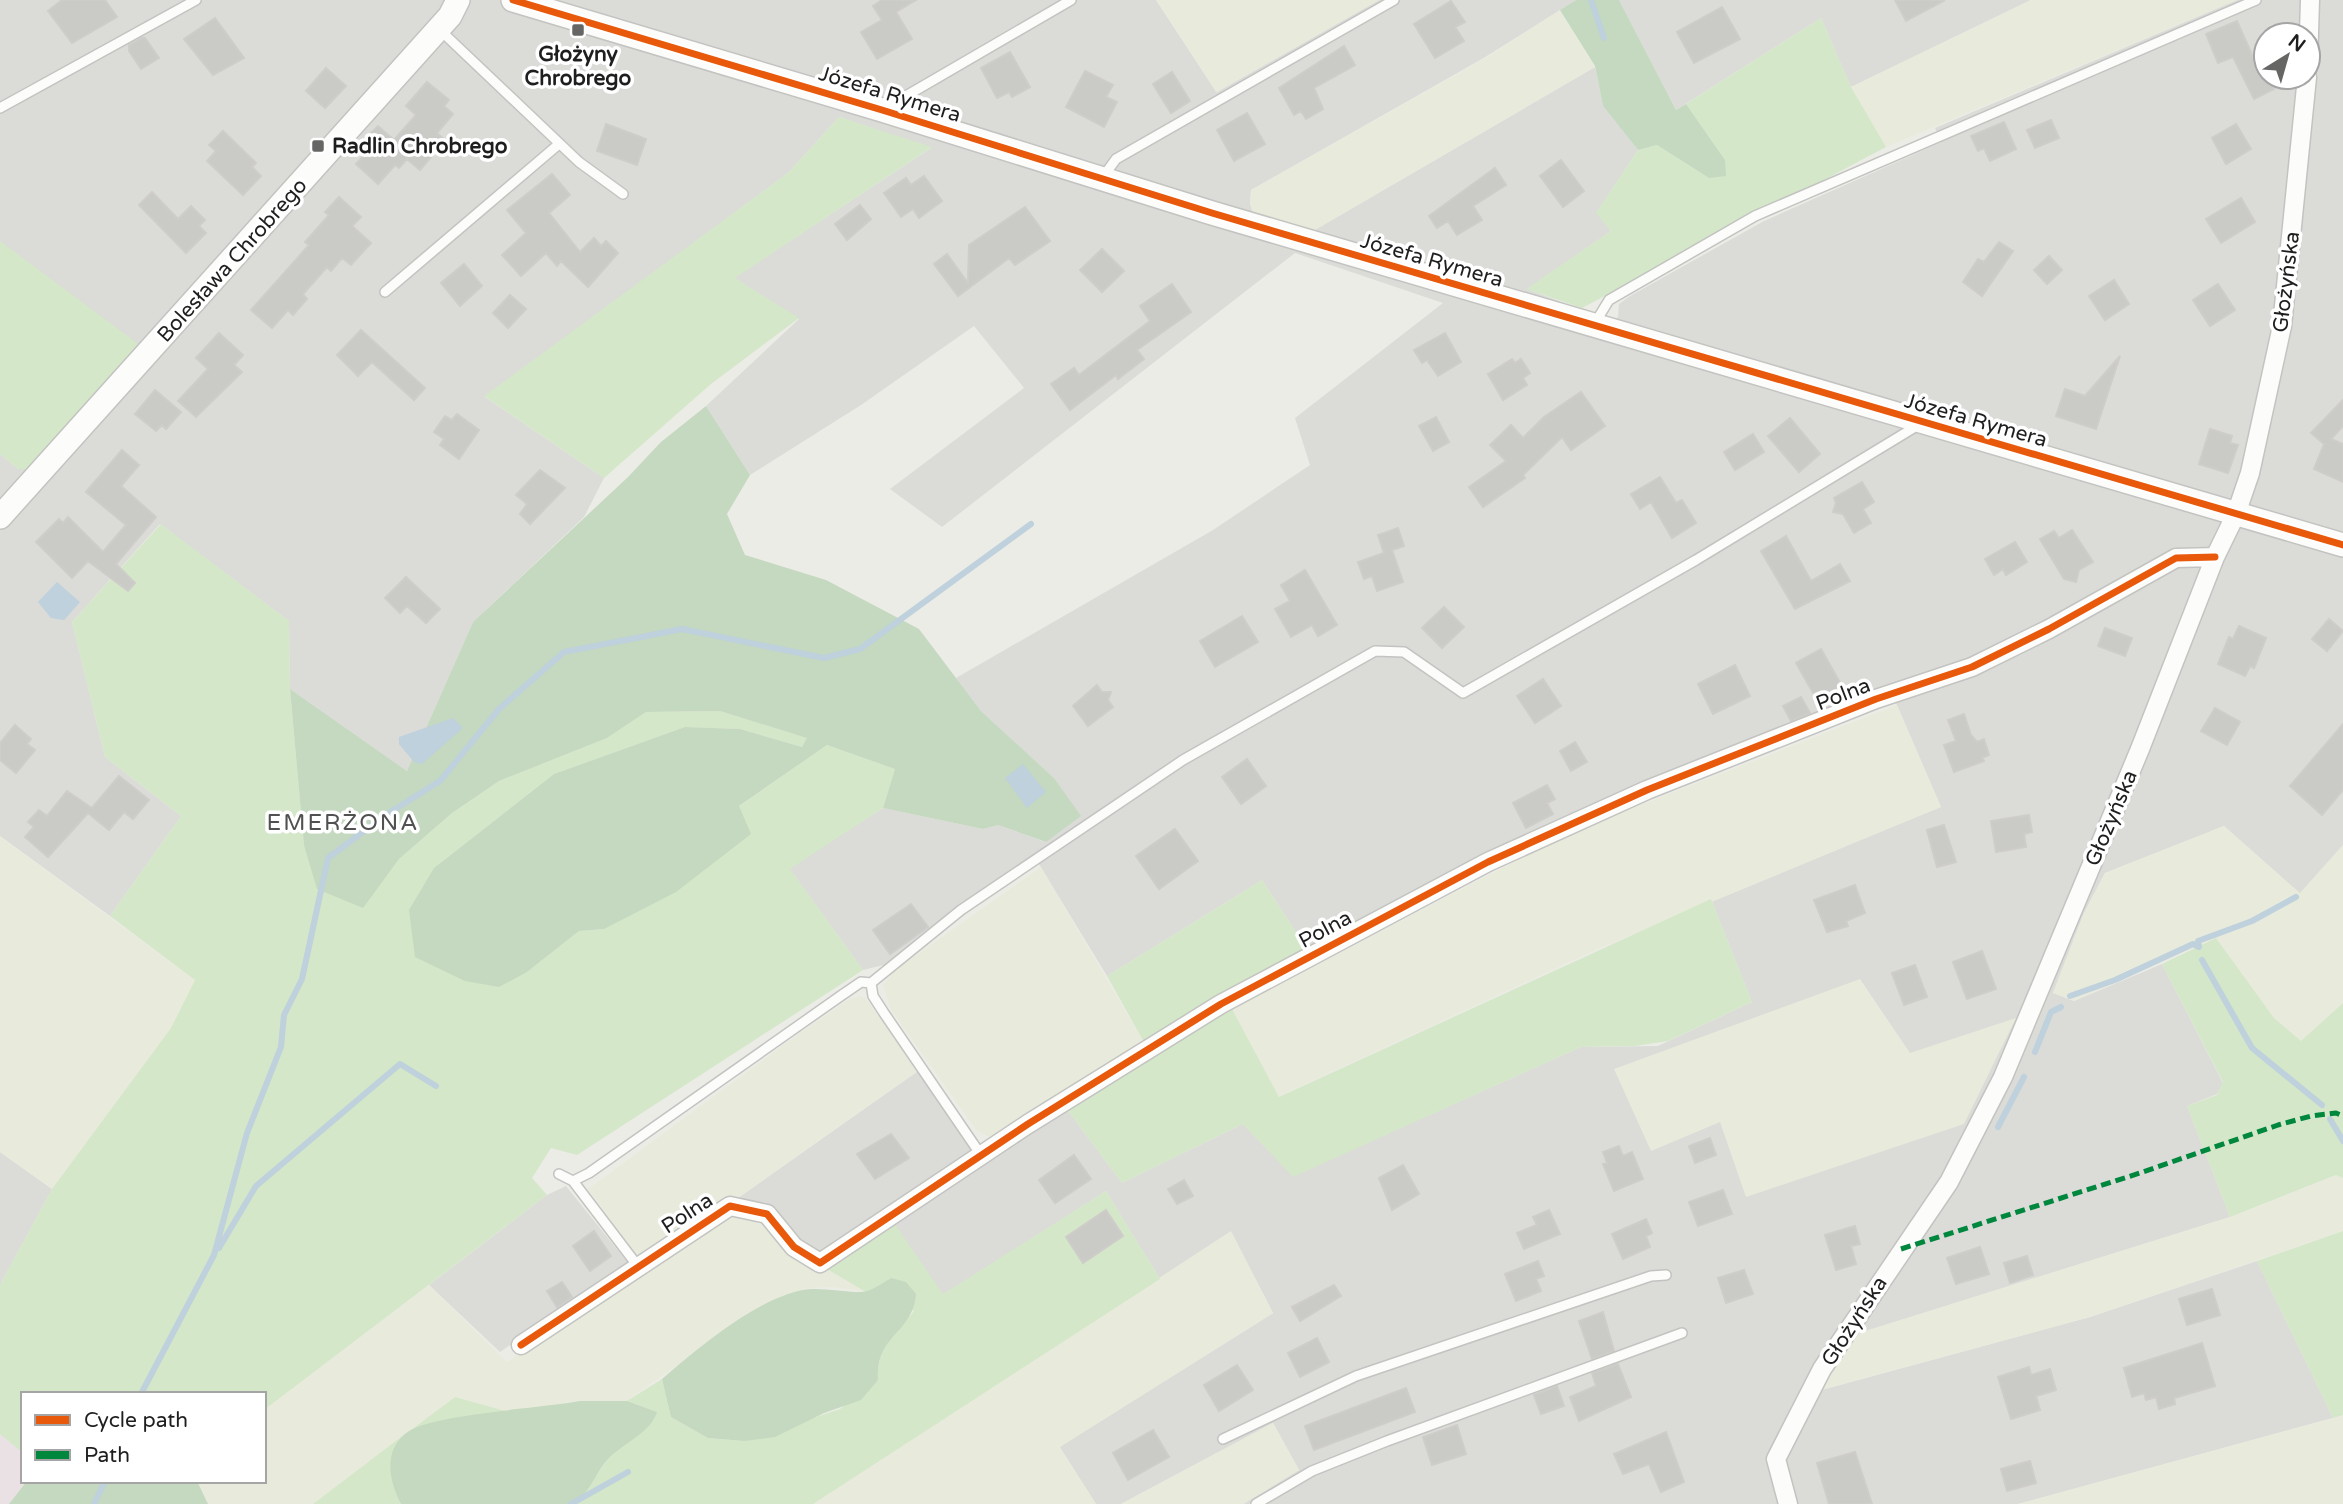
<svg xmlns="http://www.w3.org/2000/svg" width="2343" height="1504" font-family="'Varela Round',sans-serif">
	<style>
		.residential { fill: #dbdbd8; fill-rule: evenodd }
		.industrial { fill: #e9e1e4 }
		.farmland { fill: #e8ebdc }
		.grass { fill: #d4e7c9 }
		.forest { fill: #c4d9bf }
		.water { fill: #bed1dc }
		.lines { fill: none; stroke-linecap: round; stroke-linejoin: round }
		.stream { stroke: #bed1dc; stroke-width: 6 }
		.building { fill: #cacac7; stroke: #cfcdc9; stroke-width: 2 }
		.service-casing { stroke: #c3c3c1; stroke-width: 12 }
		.minor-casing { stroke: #c3c3c1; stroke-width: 21 }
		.tertiary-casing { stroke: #c3c3c1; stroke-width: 26 }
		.service { stroke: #fcfcfb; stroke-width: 9 }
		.minor { stroke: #fcfcfb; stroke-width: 18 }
		.tertiary { stroke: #fcfcfb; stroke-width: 23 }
		.quiet { stroke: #00873e; stroke-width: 5; stroke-dasharray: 10 5; stroke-linecap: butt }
		.cycleway-casing { stroke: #fff; stroke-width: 11 }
		.cycleway { stroke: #e8590c; stroke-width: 7 }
		.poi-dot { fill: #666664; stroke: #fff; stroke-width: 2.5 }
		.labels { text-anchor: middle; stroke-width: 7; stroke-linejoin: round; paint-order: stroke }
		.poi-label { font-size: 21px; font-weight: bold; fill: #1e1e1e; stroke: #fff }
		.street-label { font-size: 21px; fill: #1e1e1e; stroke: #fff }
		.neighbourhood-label { font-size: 23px; letter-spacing: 2px; fill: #515151; stroke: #fff }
	</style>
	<rect width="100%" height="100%" fill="#ecece7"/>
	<path class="residential" d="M0,0H1156L1217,92L1379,0H1576L1482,59L1251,190L1250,204L1313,231L1595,67L1603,106L1638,150L1597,212L1611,231L1527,289L1612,321L1618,317L1619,304L1630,296L1764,221L1942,142L1935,128L2237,0H2343V845L2300,894L2224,826L2105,873L2084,913L2053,993L2074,1001L2162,964L2223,1083L2217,1094L2187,1106L2230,1217L1853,1335L1818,1391L2090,1317L2257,1261L2333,1418L2018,1504H1243L1299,1470L1273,1423L1121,1504H1096L1059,1447L1273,1313L1231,1232L1160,1279L1106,1191L943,1295L822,1255L806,1248L765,1207L738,1198L918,1071L973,1150L1065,1107L1122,1183L1243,1124L1293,1176L1581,1047L1658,1046L1752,1002L1711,899L1941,807L1889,687L1464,865L1307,949L1262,880L1107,976L1034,856L956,908L888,964L863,970L789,868L883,808L983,829L998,825L1045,842L1080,816L1054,778L981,711L956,678L1213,530L1310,465L1295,418L1443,303L1295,253L942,527L890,489L1024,388L974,326L861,405L750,475L706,406L799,319L734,278L931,148L839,117L788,173L485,397L604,478L584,517L473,622L407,771L290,689L289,621L160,524L72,622L105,757L181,816L110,916L0,836V454L18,469L0,245ZM2266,35H2308V77H2266Z
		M1619,0H2031L1851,87L1821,18L1676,110Z
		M0,1152L52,1189L0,1285Z
		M566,1186L628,1263L500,1352L429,1285L547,1195Z"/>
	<path class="industrial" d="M0,1434L23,1453V1481H27L9,1504H0Z"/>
	<path class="farmland" d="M1156,0H1379L1216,92Z
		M2031,0H2237L1886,147L1851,87Z
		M1560,10L1595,67L1313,231L1253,214L1250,204L1251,190L1482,60Z
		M1897,705L1941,807L1598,949L1278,1097L1232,1009L1571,832Z
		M2224,826L2300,893L2343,845V1003L2301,1041L2274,1018L2216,938L2074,1001L2053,993L2084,913L2105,873Z
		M0,836L195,980L171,1028L52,1189L0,1152Z
		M1041,867L1145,1044L995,1140L976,1130L891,1010L883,985L895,970Z
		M1860,979L1910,1053L2016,1018L1964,1124L1746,1197L1720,1122L1651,1151L1614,1069Z
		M861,996L867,1000L918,1071L738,1198L725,1199L637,1256L588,1189L790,1040L849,999Z
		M2337,1175L2343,1178V1231L2090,1317L1817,1391L1853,1335L2230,1217Z
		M729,1214H741L761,1225L808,1266L825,1268L866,1292L831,1287L804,1289L724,1332L627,1401H580L509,1412L455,1397L313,1504H208L197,1481H264V1410L429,1285L507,1362Z
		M1231,1231L1273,1313L1060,1447L1096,1504H813Z
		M2343,1415V1504H2018L2333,1418Z
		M1273,1423L1299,1470L1243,1504H1121Z"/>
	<path class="grass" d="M1821,18L1851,87L1886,147L1582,308L1526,289L1611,231L1596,213L1638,150L1657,145L1709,178L1725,160L1686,104Z
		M839,117L932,147L735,278L799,318L711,384L604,478L484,396L788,173Z
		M0,241L137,343L136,354L29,470L18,469L0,454Z
		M161,524L289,621L290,689L304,845L362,908L399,859L452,813L499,781L607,738L646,712L720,711L808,738L802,747L740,729L685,727L554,774L434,868L527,972L579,931L604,929L738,807L827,745L895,769L883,808L790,869L863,970L577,1155L551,1148L532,1178L547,1195L264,1410V1394H23V1453L0,1434V1285L52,1189L171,1028L195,980L110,916L181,816L105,757L72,622Z
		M1262,880L1307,949L1145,1044L1107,976Z
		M1711,899L1752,1002L1668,1041L1635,1046L1581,1047L1293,1177L1243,1124L1122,1183L1065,1107L1232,1009L1279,1097Z
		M2216,938L2274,1018L2301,1041L2343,1003V1178L2336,1175L2230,1217L2187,1106L2217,1095L2223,1082L2162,964Z
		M1106,1191L1160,1279L813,1504H570L579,1501L607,1460L657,1412L627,1401L662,1379L671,1417L708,1438L744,1441L840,1409L878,1380C876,1348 895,1334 914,1311L866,1292L825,1268L894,1223L943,1294Z
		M2343,1231V1415L2333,1418L2257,1261Z
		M455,1397L509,1412L411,1430Z
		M405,1434C389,1456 388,1479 401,1504H313Z"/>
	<path class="forest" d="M1576,0H1619L1676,110L1686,104L1725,160L1726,176L1709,178L1657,145L1638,150L1603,106L1595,66L1560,10Z
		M706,406L750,475L727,514L745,555L826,580L919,629L981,711L1054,778L1081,816L1046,842L998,825L983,829L883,808L895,769L827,745L739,806L751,834L676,892L604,929L579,931L527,972L499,987L465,981L415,957L409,910L434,868L554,774L685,727L740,729L802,747L807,738L720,711L646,712L607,738L499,781L452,813L399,859L363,908L317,889L304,845L290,689L407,771L473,622L628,477L661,442Z
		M891,1278L906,1282L916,1294C913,1334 875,1334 878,1380L861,1400L824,1413L775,1437L744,1441L708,1438L671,1417L662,1379C698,1348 756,1299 803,1290C822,1286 856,1295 867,1291C875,1289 884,1282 891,1278Z
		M580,1401H627L657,1412C651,1432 624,1443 609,1458C595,1472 589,1498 570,1504H401C389,1481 382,1449 409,1431C436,1414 543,1408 580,1401Z
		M27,1481H197L208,1504H9Z"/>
	<path class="water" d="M57,582L80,602L64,620L51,618L38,602Z
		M453,718L463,728L422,764L414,762L399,744V737Z
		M1023,764L1046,792L1027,808L1005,778Z"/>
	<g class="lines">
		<path class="stream" d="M1591,0L1604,38
			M2202,960L2252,1048L2322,1105
			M2070,996L2115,980L2193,944L2199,947L2198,941L2252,921L2296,897
			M2035,1052L2051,1012L2061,1007
			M2330,1119L2343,1141
			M1998,1127L2024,1077
			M219,1248L256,1186L400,1064L436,1086
			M141,1394L214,1255L247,1133L281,1047L284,1015L302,979L328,858L384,816L440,781L499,709L564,652L682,629L824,658L860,649L1031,524
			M94,1504L105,1481
			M571,1504L628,1472"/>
	</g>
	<path class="building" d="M62,0H105L117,17L72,43L48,11Z
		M882,0H916L896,12L912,39L877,59L861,32L882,20L873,6Z
		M1895,0H1945L1906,21Z
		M1451,1L1465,22L1455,27L1464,41L1435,58L1414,24Z
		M1722,7L1740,39L1694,63L1677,32Z
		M215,18L244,58L213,75L184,39Z
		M2237,21L2261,75L2266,73L2274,89L2254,99L2233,57L2218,63L2206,34Z
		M142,38H145L159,58L141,69L129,51V45Z
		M1344,46L1355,65L1314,88L1323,109L1306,119L1301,111L1294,115L1279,88Z
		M1010,52L1030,87L1012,97L1009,92L997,98L981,68Z
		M326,68L346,86L325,108L306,91Z
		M1085,71L1113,85L1106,97L1117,102L1104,127L1066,107Z
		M1172,72L1190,101L1171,113L1153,84Z
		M427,82L449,100L444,106L453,114L437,133L445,140L420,170L407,159L399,168L395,165L378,184L356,164L374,145L366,138L378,126L394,140L416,115L406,106Z
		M1247,113L1265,144L1234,161L1217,130Z
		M2051,120L2059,138L2035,148L2027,130Z
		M2004,122L2016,149L1990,161L1984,148L1978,151L1971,136Z
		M606,124L646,139L637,165L597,151Z
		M2236,124L2251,149L2226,164L2212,138Z
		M223,131L256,163L252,167L261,176L243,195L207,161L216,151L209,145Z
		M1561,160L1584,191L1563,207L1540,176Z
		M1495,168L1506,185L1473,206L1482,220L1457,235L1448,221L1437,228L1429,216Z
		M552,174L570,195L549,213L580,252L594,238L601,246L606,241L618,253L588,287L561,261L557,266L546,253L521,276L502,255L526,233L507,210Z
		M924,176L942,201L919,218L913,209L901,217L884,193L906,178L911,185Z
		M152,192L178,219L191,206L205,220L199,226L206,233L186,253L139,205Z
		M339,197L361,217L352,226L371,243L351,265L342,258L331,271L327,267L303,294L307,299L293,315L288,310L272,328L251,310L309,245L305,242L329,215L325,212Z
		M2241,198L2255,222L2221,243L2206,219Z
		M860,205L871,219L847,240L835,224Z
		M1025,207L1050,241L1015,265L1009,258L958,296L934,264L947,254L968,283L969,245Z
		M1999,242L2013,251L1982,296L1963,282L1978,259L1984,262Z
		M1102,249L1124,271L1102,292L1080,270Z
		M2049,256L2062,270L2047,284L2034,270Z
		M464,264L482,286L460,306L441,283Z
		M2114,280L2129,304L2105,320L2089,296Z
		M1172,284L1191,312L1137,350L1144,359L1118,379L1116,375L1070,410L1051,384L1074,368L1079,375L1150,321L1140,306Z
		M2218,284L2235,310L2210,326L2193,300Z
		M510,295L526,309L508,328L493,313Z
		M361,330L425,388L414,400L372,362L358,376L337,355Z
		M219,333L243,355L234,365L242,372L196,417L178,401L208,369L196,358Z
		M1445,333L1461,362L1438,376L1427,360L1422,363L1414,350Z
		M2120,356L2096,429L2056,416L2065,389L2085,396Z
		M1512,359L1515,363L1521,359L1530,373L1523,378L1527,385L1503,400L1488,374Z
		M155,390L181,412L166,429L162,425L156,431L135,414Z
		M1581,392L1605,426L1571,450L1562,437L1523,475L1525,478L1483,507L1469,487L1506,461L1490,445L1511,425L1523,438L1544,417Z
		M2343,400V426L2331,439L2343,444V482L2314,469L2324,444L2311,433Z
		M457,414L479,430L459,459L440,445L444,439L434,432L445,416L452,420Z
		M1436,417L1449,442L1433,451L1419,426Z
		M1790,418L1820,454L1799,472L1768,436Z
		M2210,429L2232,436L2230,443L2238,445L2228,473L2199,464Z
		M1753,434L1764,452L1735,470L1724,452Z
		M122,450L139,465L121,486L156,517L116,564L135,583L128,591L88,561L72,578L36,542L59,519L63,523L68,517L103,552L126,525L86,492Z
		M540,470L565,488L530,524L520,514L527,504L516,495Z
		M1660,477L1676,503L1682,500L1696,523L1672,538L1651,502L1640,509L1631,494Z
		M1862,482L1874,502L1863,509L1871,523L1854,533L1843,514L1833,512L1836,503L1834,498Z
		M1398,528L1404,546L1392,550L1403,582L1377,591L1372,576L1364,579L1358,562L1384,553L1378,535Z
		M2072,530L2093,562L2079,570L2076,582L2064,579L2040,539L2054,531L2059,538Z
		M1786,536L1811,581L1840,564L1850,581L1795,609L1761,551Z
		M2015,542L2027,562L2006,575L2003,569L1994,575L1985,559Z
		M1305,570L1337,625L1318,636L1312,625L1291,637L1275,609L1290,601L1281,585Z
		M406,577L440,609L426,623L407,606L400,613L385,598Z
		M1444,607L1464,627L1442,648L1422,628Z
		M1242,616L1258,642L1215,667L1200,641Z
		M2329,619L2343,631L2327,651L2312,639Z
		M2239,626L2266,638L2254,668L2250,666L2245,676L2218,664L2229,637L2233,639Z
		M2105,628L2132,638L2125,656L2098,646Z
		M1821,649L1842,686L1817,700L1796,663Z
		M1735,665L1750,696L1713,714L1698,684Z
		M1543,679L1561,706L1535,723L1517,696Z
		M1097,685L1102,692H1111L1108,700L1113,707L1088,726L1073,706Z
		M1801,697L1810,713L1791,721L1783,706Z
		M2215,708L2240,722L2227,745L2201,731Z
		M1964,714L1971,735L1977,742L1984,739L1989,755L1982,758L1984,761L1954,772L1944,745L1956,741L1948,720Z
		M2343,724V790L2322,815L2290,786Z
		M15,725L31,739L27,744L35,750L16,773L0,760V743Z
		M1575,742L1587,762L1571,771L1560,751Z
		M1247,759L1266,786L1241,804L1222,777Z
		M119,776L149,800L133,819L124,812L109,830L88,813L48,857L25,837L34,827L28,822L39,810L47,816L67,791L92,808Z
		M1547,785L1555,799L1547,803L1553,814L1526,828L1513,803Z
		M2029,815L2032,832L2024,834L2026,847L1996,852L1991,821Z
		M1944,825L1956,862L1937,867L1927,830Z
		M1175,829L1198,861L1159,889L1136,856Z
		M1855,885L1865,913L1846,921L1848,926L1827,932L1814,900Z
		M911,904L928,927L890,954L873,930Z
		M1982,951L1996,989L1967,999L1953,962Z
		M1915,965L1927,997L1904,1005L1892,973Z
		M891,1134L909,1158L875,1179L857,1154Z
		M1710,1138L1716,1155L1695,1163L1689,1146Z
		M1619,1146L1623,1156L1632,1152L1643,1179L1614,1191L1603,1164L1607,1163L1603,1152Z
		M1074,1155L1091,1179L1055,1203L1039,1180Z
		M1403,1165L1419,1194L1392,1210L1379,1178Z
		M1184,1180L1193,1196L1177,1204L1168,1189Z
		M1723,1190L1732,1214L1698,1226L1689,1202Z
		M1106,1210L1123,1236L1083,1263L1066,1237Z
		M1549,1210L1560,1234L1524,1249L1517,1233L1537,1225L1533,1217Z
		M1646,1219L1652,1233L1646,1236L1650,1247L1623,1259L1612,1234Z
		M1855,1226L1860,1244L1851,1246L1856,1264L1836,1270L1825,1235Z
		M594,1231L611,1256L590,1271L573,1246Z
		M1980,1247L1989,1274L1956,1284L1947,1258Z
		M2027,1256L2033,1275L2010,1283L2004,1263Z
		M1538,1261L1544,1276L1536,1279L1541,1291L1516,1301L1505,1274Z
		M1744,1270L1753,1294L1726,1303L1718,1278Z
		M562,1282L572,1297L557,1307L547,1291Z
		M1334,1285L1341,1296L1300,1321L1292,1307Z
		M2212,1289L2220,1315L2187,1325L2179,1299Z
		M1603,1312L1614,1351L1592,1359L1579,1321Z
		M1317,1338L1329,1362L1300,1377L1288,1353Z
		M2202,1343L2215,1386L2174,1398L2175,1404L2159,1409L2156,1397L2146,1400L2144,1393L2132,1397L2124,1368Z
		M1618,1364L1631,1397L1579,1421L1570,1397L1596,1386L1592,1373Z
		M1237,1365L1253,1390L1219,1411L1204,1385Z
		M2029,1367L2031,1375L2050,1369L2056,1390L2036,1396L2040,1410L2011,1419L1998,1377Z
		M1557,1386L1564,1406L1541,1414L1534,1395Z
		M1406,1388L1415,1412L1314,1450L1305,1426Z
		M1457,1425L1466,1454L1432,1465L1423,1437Z
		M1153,1430L1169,1457L1128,1480L1113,1453Z
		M1666,1432L1684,1482L1661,1492L1649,1464L1623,1474L1614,1454Z
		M1855,1452L1872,1504H1829L1817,1463Z
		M2030,1461L2036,1483L2007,1491L2001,1469Z"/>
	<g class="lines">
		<defs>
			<path id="service" d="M440,30L579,162L623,194
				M887,107L1071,0
				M0,108L196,0
				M1103,177L1116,159L1394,0
				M385,292L559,144
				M1595,323L1609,300L1755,216L2256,0
				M981,1155L884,1013L873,996L871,983L961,910L1183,760L1375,651L1404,652L1463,693L1696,560L1920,424
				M559,1174L573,1181L589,1173L842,995L861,982L871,983
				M573,1181L637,1265
				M1223,1439L1356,1376L1651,1276L1666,1275
				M1256,1504L1312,1471L1387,1441L1682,1333"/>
			<path id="minor" d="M2308,66L2310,0
				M521,1345L730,1206L767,1214L794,1247L820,1263L1028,1124L1221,1004L1488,862L1647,790L1876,699L1972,667L2049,629L2176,558L2215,557
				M1788,1504L1776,1459L1822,1369L1949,1182L2003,1077L2140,749L2215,557L2236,514L2250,473L2282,326L2307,77"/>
			<path id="tertiary" d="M513,0L882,110L1212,213L2343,545
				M0,517L450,16L458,0"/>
		</defs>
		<use href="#service" class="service-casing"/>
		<use href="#minor" class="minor-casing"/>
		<use href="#tertiary" class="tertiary-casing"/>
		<use href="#service" class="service"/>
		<use href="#minor" class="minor"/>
		<use href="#tertiary" class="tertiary"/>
		<path class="quiet" d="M1901,1249L2140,1173L2278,1125L2311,1116L2336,1113L2343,1116"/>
		<defs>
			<path id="cycleway" d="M513,0L882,110L1212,213L2343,545
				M521,1345L730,1206L767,1214L794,1247L820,1263L1028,1124L1221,1004L1488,862L1647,790L1876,699L1972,667L2049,629L2176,558L2215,557"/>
		</defs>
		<use href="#cycleway" class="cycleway-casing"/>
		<use href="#cycleway" class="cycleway"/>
	</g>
	<g class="poi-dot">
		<rect x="571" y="23" width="14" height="14" rx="3.5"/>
		<rect x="311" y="139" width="14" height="14" rx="3.5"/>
	</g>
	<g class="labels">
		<g class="poi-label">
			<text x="578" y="61">Głożyny<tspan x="578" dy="24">Chrobrego</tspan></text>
			<text x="332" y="153" text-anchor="start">Radlin Chrobrego</text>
		</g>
		<g class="street-label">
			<text transform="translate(890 94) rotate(17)" y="7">Józefa Rymera</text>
			<text transform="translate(232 260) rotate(-48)" y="7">Bolesława Chrobrego</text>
			<text transform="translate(1432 260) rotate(16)" y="7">Józefa Rymera</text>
			<text transform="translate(2286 282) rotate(-83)" y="7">Głożyńska</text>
			<text transform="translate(1976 420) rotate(16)" y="7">Józefa Rymera</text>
			<text transform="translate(1843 694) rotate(-21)" y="7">Polna</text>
			<text transform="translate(2111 818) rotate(-67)" y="7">Głożyńska</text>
			<text transform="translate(1325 929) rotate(-28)" y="7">Polna</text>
			<text transform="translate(687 1213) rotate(-33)" y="7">Polna</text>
			<text transform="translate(1854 1321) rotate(-57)" y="7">Głożyńska</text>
		</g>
		<g class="neighbourhood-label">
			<text x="343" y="830">EMERŻONA</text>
		</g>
	</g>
	<rect x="21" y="1392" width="245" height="91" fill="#ffffff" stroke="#a5a5a5" stroke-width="2"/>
	<rect x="35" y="1415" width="35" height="10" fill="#e8590c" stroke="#a5a5a5" stroke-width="2"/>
	<text x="84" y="1427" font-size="21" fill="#1e1e1e">Cycle path</text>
	<rect x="35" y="1450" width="35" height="10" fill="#00873e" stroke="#a5a5a5" stroke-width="2"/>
	<text x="84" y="1462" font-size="21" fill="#1e1e1e">Path</text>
	<g transform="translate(2287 56) rotate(37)"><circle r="33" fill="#ffffff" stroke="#a5a5a5" stroke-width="2"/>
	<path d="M0-5L12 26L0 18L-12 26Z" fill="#666664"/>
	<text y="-10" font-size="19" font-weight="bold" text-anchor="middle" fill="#1e1e1e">N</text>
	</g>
</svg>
